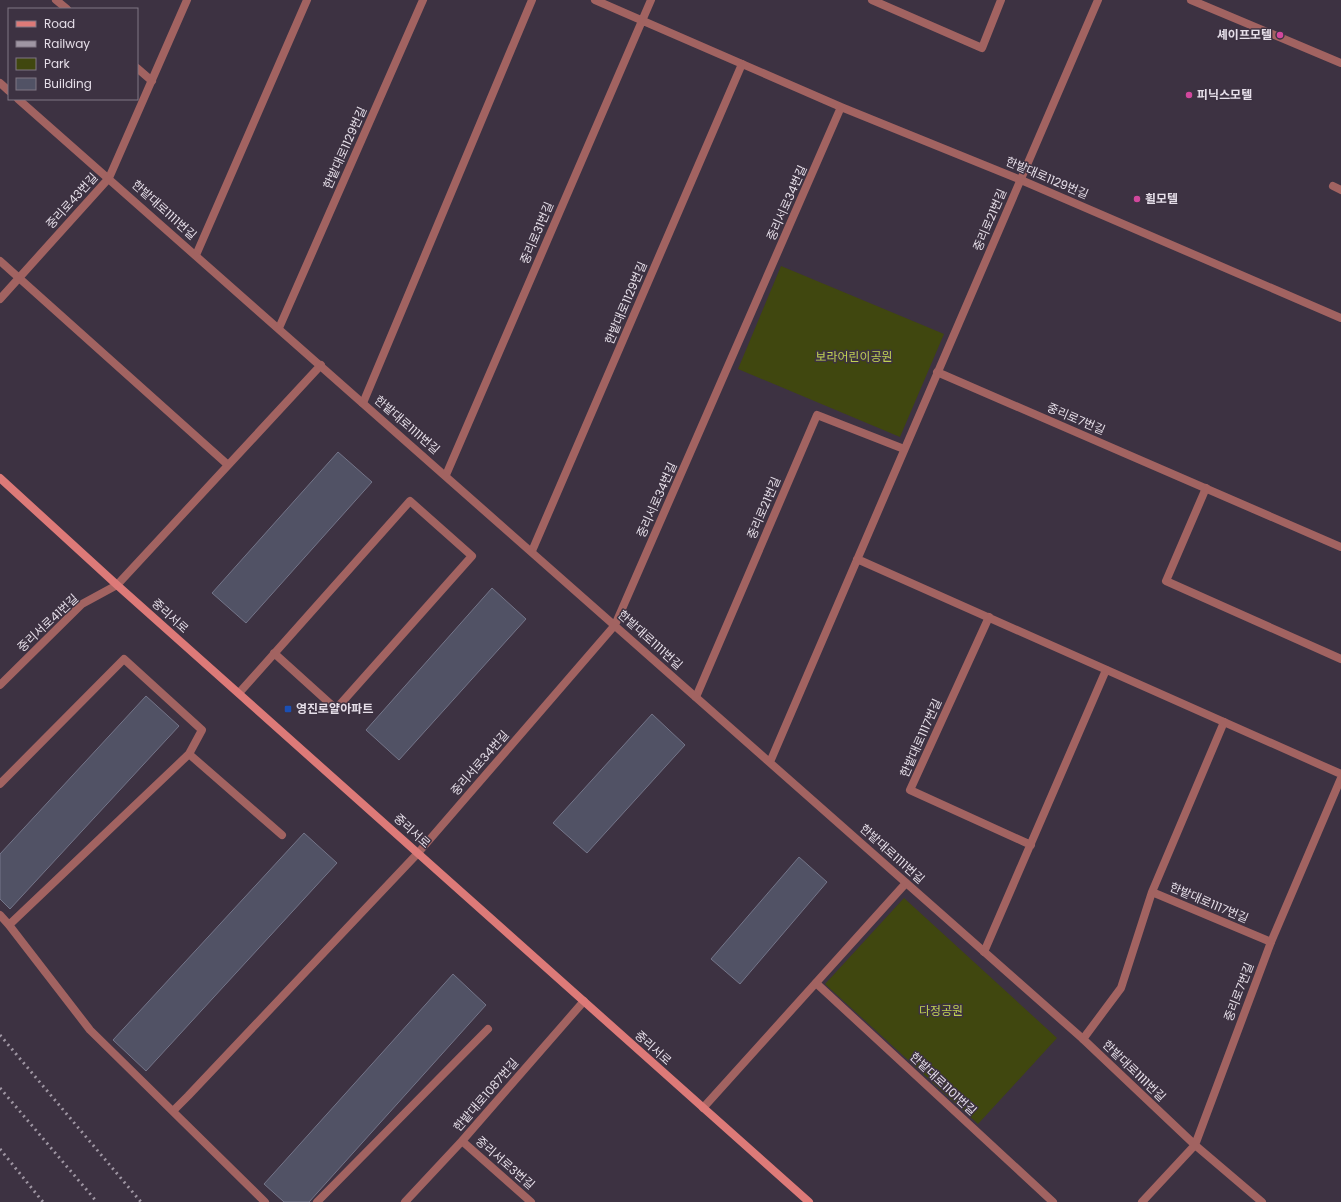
<svg xmlns="http://www.w3.org/2000/svg" width="1341" height="1202" font-family="Poppins,'Noto Sans KR',sans-serif">
	<style>
		.green { fill: #40470f }
		.building { fill: #515265; stroke: #747589 }
		.lines { fill: none; stroke-linecap: round; stroke-linejoin: round }
		.service { stroke: #a26361; stroke-width: 8 }
		.minor { stroke: #a26361; stroke-width: 8 }
		.secondary { stroke: #dd7a78; stroke-width: 8 }
		.rail { stroke: #9f96a3; stroke-width: 3; stroke-dasharray: 2 4; stroke-linecap: butt }
		.hotel-dot { fill: #d1479c; stroke: #3d3242; stroke-width: 1.5 }
		.transit-dot { fill: #1a4fb4; stroke: #3d3242; stroke-width: 1.5 }
		.labels { text-anchor: middle; stroke-width: 3; stroke-linejoin: round; paint-order: stroke }
		.poi-label { font-size: 12px; font-weight: bold; fill: #e5dee8; stroke: #3d3242; text-anchor: start }
		.street-label { font-size: 12px; fill: #e5dee8; stroke: #3d3242 }
		.park-label { font-size: 12px; fill: #c0d152; stroke: #3d3242 }
	</style>
	<rect width="100%" height="100%" fill="#3d3242"/>
	<path class="green" d="M781,266L944,334L900,437L738,369Z
		M904,898L1057,1038L978,1124L825,984Z"/>
	<path class="building" d="M338,452L372,482L246,623L212,593Z
		M492,588L526,619L399,760L366,730Z
		M146,696L179,726L10,909L0,899V854Z
		M652,714L685,745L587,853L553,823Z
		M304,833L337,863L146,1071L113,1040Z
		M799,857L827,882L740,984L711,959Z
		M453,974L486,1005L309,1202H284L264,1184Z"/>
	<g class="lines">
		<path class="service" d="M56,0L67,9
			M137,68L152,81
			M1333,186L1341,190
			M196,255L307,0
			M279,328L423,0
			M363,403L532,0
			M1206,488L1166,581L1341,659
			M532,551L742,64
			M989,617L910,790L1031,845
			M239,693L410,501L472,556L336,709L274,653
			M696,697L817,415L904,449
			M1224,722L1152,892L1271,942
			M189,754L282,835
			M0,784L124,659L202,730L189,754L9,925
			M0,915L9,925L90,1030L265,1202
			M984,952L1106,670
			M1083,1039L1121,988L1152,892
			M703,1108L906,883
			M173,1111L188,1096L418,853
			M317,1202L488,1029"/>
		<path class="minor" d="M595,0L841,107L1021,180L1341,318
			M872,0L982,48L1001,0
			M1191,0L1341,63
			M0,83L9,91
			M18,99L1083,1039L1195,1145L1262,1202
			M0,261L228,465
			M0,299L109,178L187,0
			M937,372L1341,547
			M446,475L651,0
			M857,559L1341,774
			M0,685L82,604L117,585L321,365
			M770,762L1098,0
			M418,853L615,625L841,107
			M816,983L1053,1202
			M462,1141L531,1202
			M405,1202L462,1141L584,1001
			M1142,1202L1195,1145L1271,942L1341,778"/>
		<path class="secondary" d="M0,478L117,585L809,1202"/>
		<path class="rail" d="M0,1035L141,1202
			M0,1088L97,1202
			M0,1149L43,1202"/>
	</g>
	<g class="hotel-dot">
		<circle cx="1280" cy="35" r="4"/>
		<circle cx="1189" cy="95" r="4"/>
		<circle cx="1137" cy="199" r="4"/>
	</g>
	<rect class="transit-dot" x="284" y="705" width="8" height="8" rx="2"/>
	<g class="labels">
		<g class="poi-label">
			<text x="1272" y="39" text-anchor="end">셰이프모텔</text>
			<text x="1197" y="99">피닉스모텔</text>
			<text x="1145" y="203">휠모텔</text>
			<text x="296" y="713">영진로얄아파트</text>
		</g>
		<g class="street-label">
			<text transform="translate(345 148) rotate(-66)" y="4">한밭대로1129번길</text>
			<text transform="translate(1047 178) rotate(23)" y="4">한밭대로1129번길</text>
			<text transform="translate(72 201) rotate(-48)" y="4">중리로43번길</text>
			<text transform="translate(787 203) rotate(-66)" y="4">중리서로34번길</text>
			<text transform="translate(164 210) rotate(42)" y="4">한밭대로1111번길</text>
			<text transform="translate(990 220) rotate(-67)" y="4">중리로21번길</text>
			<text transform="translate(537 233) rotate(-67)" y="4">중리로31번길</text>
			<text transform="translate(626 303) rotate(-67)" y="4">한밭대로1129번길</text>
			<text transform="translate(1076 419) rotate(23)" y="4">중리로7번길</text>
			<text transform="translate(407 425) rotate(41)" y="4">한밭대로1111번길</text>
			<text transform="translate(657 500) rotate(-66)" y="4">중리서로34번길</text>
			<text transform="translate(764 508) rotate(-67)" y="4">중리로21번길</text>
			<text transform="translate(170 616) rotate(42)" y="4">중리서로</text>
			<text transform="translate(48 623) rotate(-43)" y="4">중리서로41번길</text>
			<text transform="translate(650 640) rotate(42)" y="4">한밭대로1111번길</text>
			<text transform="translate(921 738) rotate(-66)" y="4">한밭대로1117번길</text>
			<text transform="translate(480 763) rotate(-49)" y="4">중리서로34번길</text>
			<text transform="translate(412 831) rotate(42)" y="4">중리서로</text>
			<text transform="translate(892 854) rotate(42)" y="4">한밭대로1111번길</text>
			<text transform="translate(1209 903) rotate(23)" y="4">한밭대로1117번길</text>
			<text transform="translate(1239 992) rotate(-69)" y="4">중리로7번길</text>
			<text transform="translate(653 1048) rotate(42)" y="4">중리서로</text>
			<text transform="translate(1134 1071) rotate(44)" y="4">한밭대로1111번길</text>
			<text transform="translate(943 1084) rotate(43)" y="4">한밭대로1101번길</text>
			<text transform="translate(486 1095) rotate(-49)" y="4">한밭대로1087번길</text>
			<text transform="translate(505 1163) rotate(41)" y="4">중리서로3번길</text>
		</g>
		<g class="park-label">
			<text x="854" y="361">보라어린이공원</text>
			<text x="941" y="1015">다정공원</text>
		</g>
	</g>
	<rect x="8" y="8" width="130" height="92" fill="#3d3242" stroke="#807784"/>
	<rect x="16" y="21" width="20" height="6" fill="#dd7a78" stroke="#807784"/>
	<text x="44" y="28" font-size="12" fill="#e5dee8">Road</text>
	<rect x="16" y="41" width="20" height="6" fill="#9f96a3" stroke="#807784"/>
	<text x="44" y="48" font-size="12" fill="#e5dee8">Railway</text>
	<rect x="16" y="58" width="20" height="12" fill="#40470f" stroke="#807784"/>
	<text x="44" y="68" font-size="12" fill="#e5dee8">Park</text>
	<rect x="16" y="78" width="20" height="12" fill="#515265" stroke="#807784"/>
	<text x="44" y="88" font-size="12" fill="#e5dee8">Building</text>
</svg>
